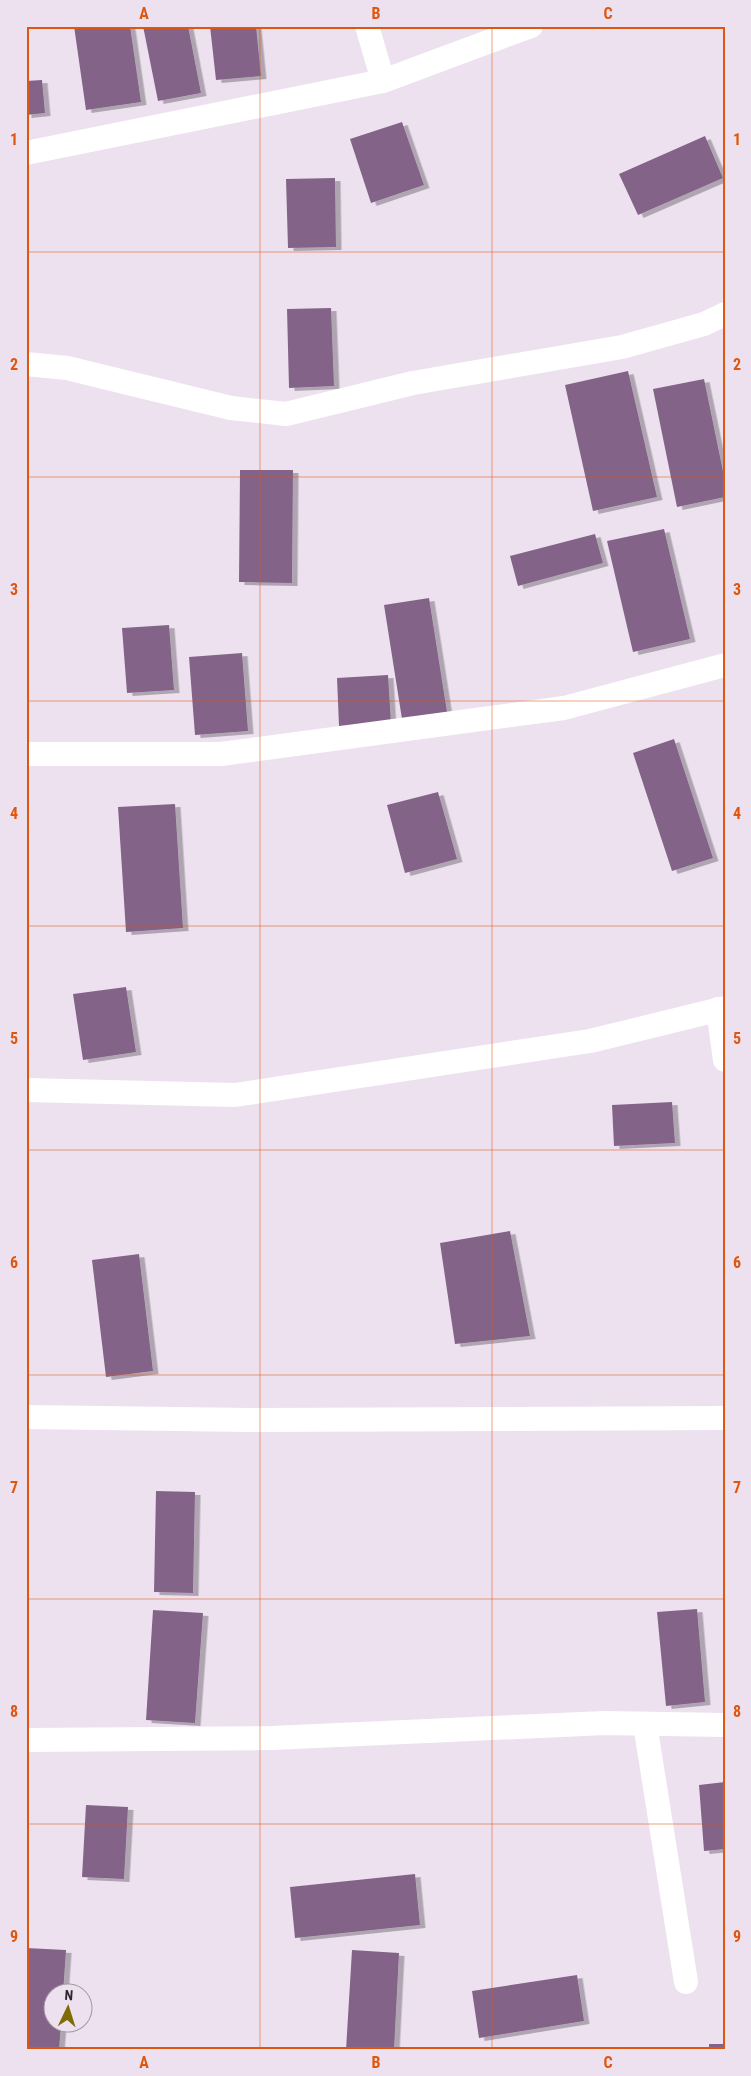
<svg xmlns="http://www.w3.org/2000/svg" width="751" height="2076" font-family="'Roboto Condensed',sans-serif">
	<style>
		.building { fill: #846489; filter: url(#shadow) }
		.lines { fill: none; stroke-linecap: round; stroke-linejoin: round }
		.street { stroke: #fff; stroke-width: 24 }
		.grid { fill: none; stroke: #df570e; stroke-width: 1; stroke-opacity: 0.55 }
		.neatline { fill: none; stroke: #df570e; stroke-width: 2 }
		.grid-label { font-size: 16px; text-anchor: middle; font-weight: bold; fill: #df570e }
	</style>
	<defs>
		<filter id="shadow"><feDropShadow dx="5.5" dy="3" stdDeviation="0" flood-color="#0004"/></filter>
	</defs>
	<rect width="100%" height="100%" fill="#ede1f0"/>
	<path class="building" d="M74,26H130L141,102L86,110Z
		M143,26H188L201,93L158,101Z
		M210,26H256L261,76L216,80Z
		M42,80L45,113L26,115V81Z
		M402,122L424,185L371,203L350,139Z
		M705,136L723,178L638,215L619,174Z
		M335,178L336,247L288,248L286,179Z
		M331,308L334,386L289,388L287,309Z
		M628,371L657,497L593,511L565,385Z
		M704,379L725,481V497L677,507L653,389Z
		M240,470H293L292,583L239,582Z
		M664,529L690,639L633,652L607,541Z
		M595,534L603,563L518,586L510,556Z
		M429,598L447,712L402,719L384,605Z
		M169,625L174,690L127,693L122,628Z
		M242,653L248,731L195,735L189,657Z
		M388,675L391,723L339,726L337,678Z
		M674,739L713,858L672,871L633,753Z
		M438,792L457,859L405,873L387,805Z
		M175,804L183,928L126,932L118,807Z
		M126,987L136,1052L83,1060L73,994Z
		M672,1102L675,1143L614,1146L612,1105Z
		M510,1231L530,1336L455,1344L440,1243Z
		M139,1254L153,1371L106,1377L92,1260Z
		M156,1491L195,1492L193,1593L154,1592Z
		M697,1609L705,1702L666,1706L657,1612Z
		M153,1610L203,1613L195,1723L146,1720Z
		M725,1782V1849L704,1851L699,1785Z
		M86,1805L128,1807L124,1879L82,1877Z
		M415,1874L420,1925L295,1938L290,1887Z
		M26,1948L66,1950L63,1994H52V2024H61L59,2050H26Z
		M352,1950L399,1953L394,2050H346Z
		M577,1975L584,2021L479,2038L472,1991Z
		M709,2044H725V2050H709Z"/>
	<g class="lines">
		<path class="street" d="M367,26L383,81
			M26,153L383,81L531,26
			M26,364L67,368L231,408L286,414L413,383L622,347L704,324L725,314
			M26,754H221L564,708L725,665
			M718,1009L725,1060
			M26,1090L235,1095L590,1041L725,1008
			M26,1417L250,1420L725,1418
			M645,1724L686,1982
			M26,1740L272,1738L605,1723L725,1725"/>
	</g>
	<path class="grid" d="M260,26V2050M492,26V2050M26,252H725M26,477H725M26,701H725M26,926H725M26,1150H725M26,1375H725M26,1599H725M26,1824H725"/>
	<rect width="751" height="2076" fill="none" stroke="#ede1f0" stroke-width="55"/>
	<g transform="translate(68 2008) rotate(4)"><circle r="24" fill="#ede1f0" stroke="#a097a2"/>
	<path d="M0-4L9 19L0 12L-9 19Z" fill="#7e6c07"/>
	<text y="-8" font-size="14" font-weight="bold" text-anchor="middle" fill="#2c282d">N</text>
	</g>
	<rect x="28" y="28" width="696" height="2020" class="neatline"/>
	<g class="grid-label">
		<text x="144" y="19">A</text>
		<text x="376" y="19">B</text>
		<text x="608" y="19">C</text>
		<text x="14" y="145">1</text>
		<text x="737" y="145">1</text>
		<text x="14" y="370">2</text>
		<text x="737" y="370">2</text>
		<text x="14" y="595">3</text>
		<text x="737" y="595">3</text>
		<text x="14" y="819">4</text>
		<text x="737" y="819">4</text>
		<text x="14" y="1044">5</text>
		<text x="737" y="1044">5</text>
		<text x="14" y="1268">6</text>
		<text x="737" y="1268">6</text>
		<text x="14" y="1493">7</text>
		<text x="737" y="1493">7</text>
		<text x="14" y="1717">8</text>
		<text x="737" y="1717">8</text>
		<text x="14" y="1942">9</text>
		<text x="737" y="1942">9</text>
		<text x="144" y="2068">A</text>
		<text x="376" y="2068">B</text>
		<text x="608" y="2068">C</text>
	</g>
</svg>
